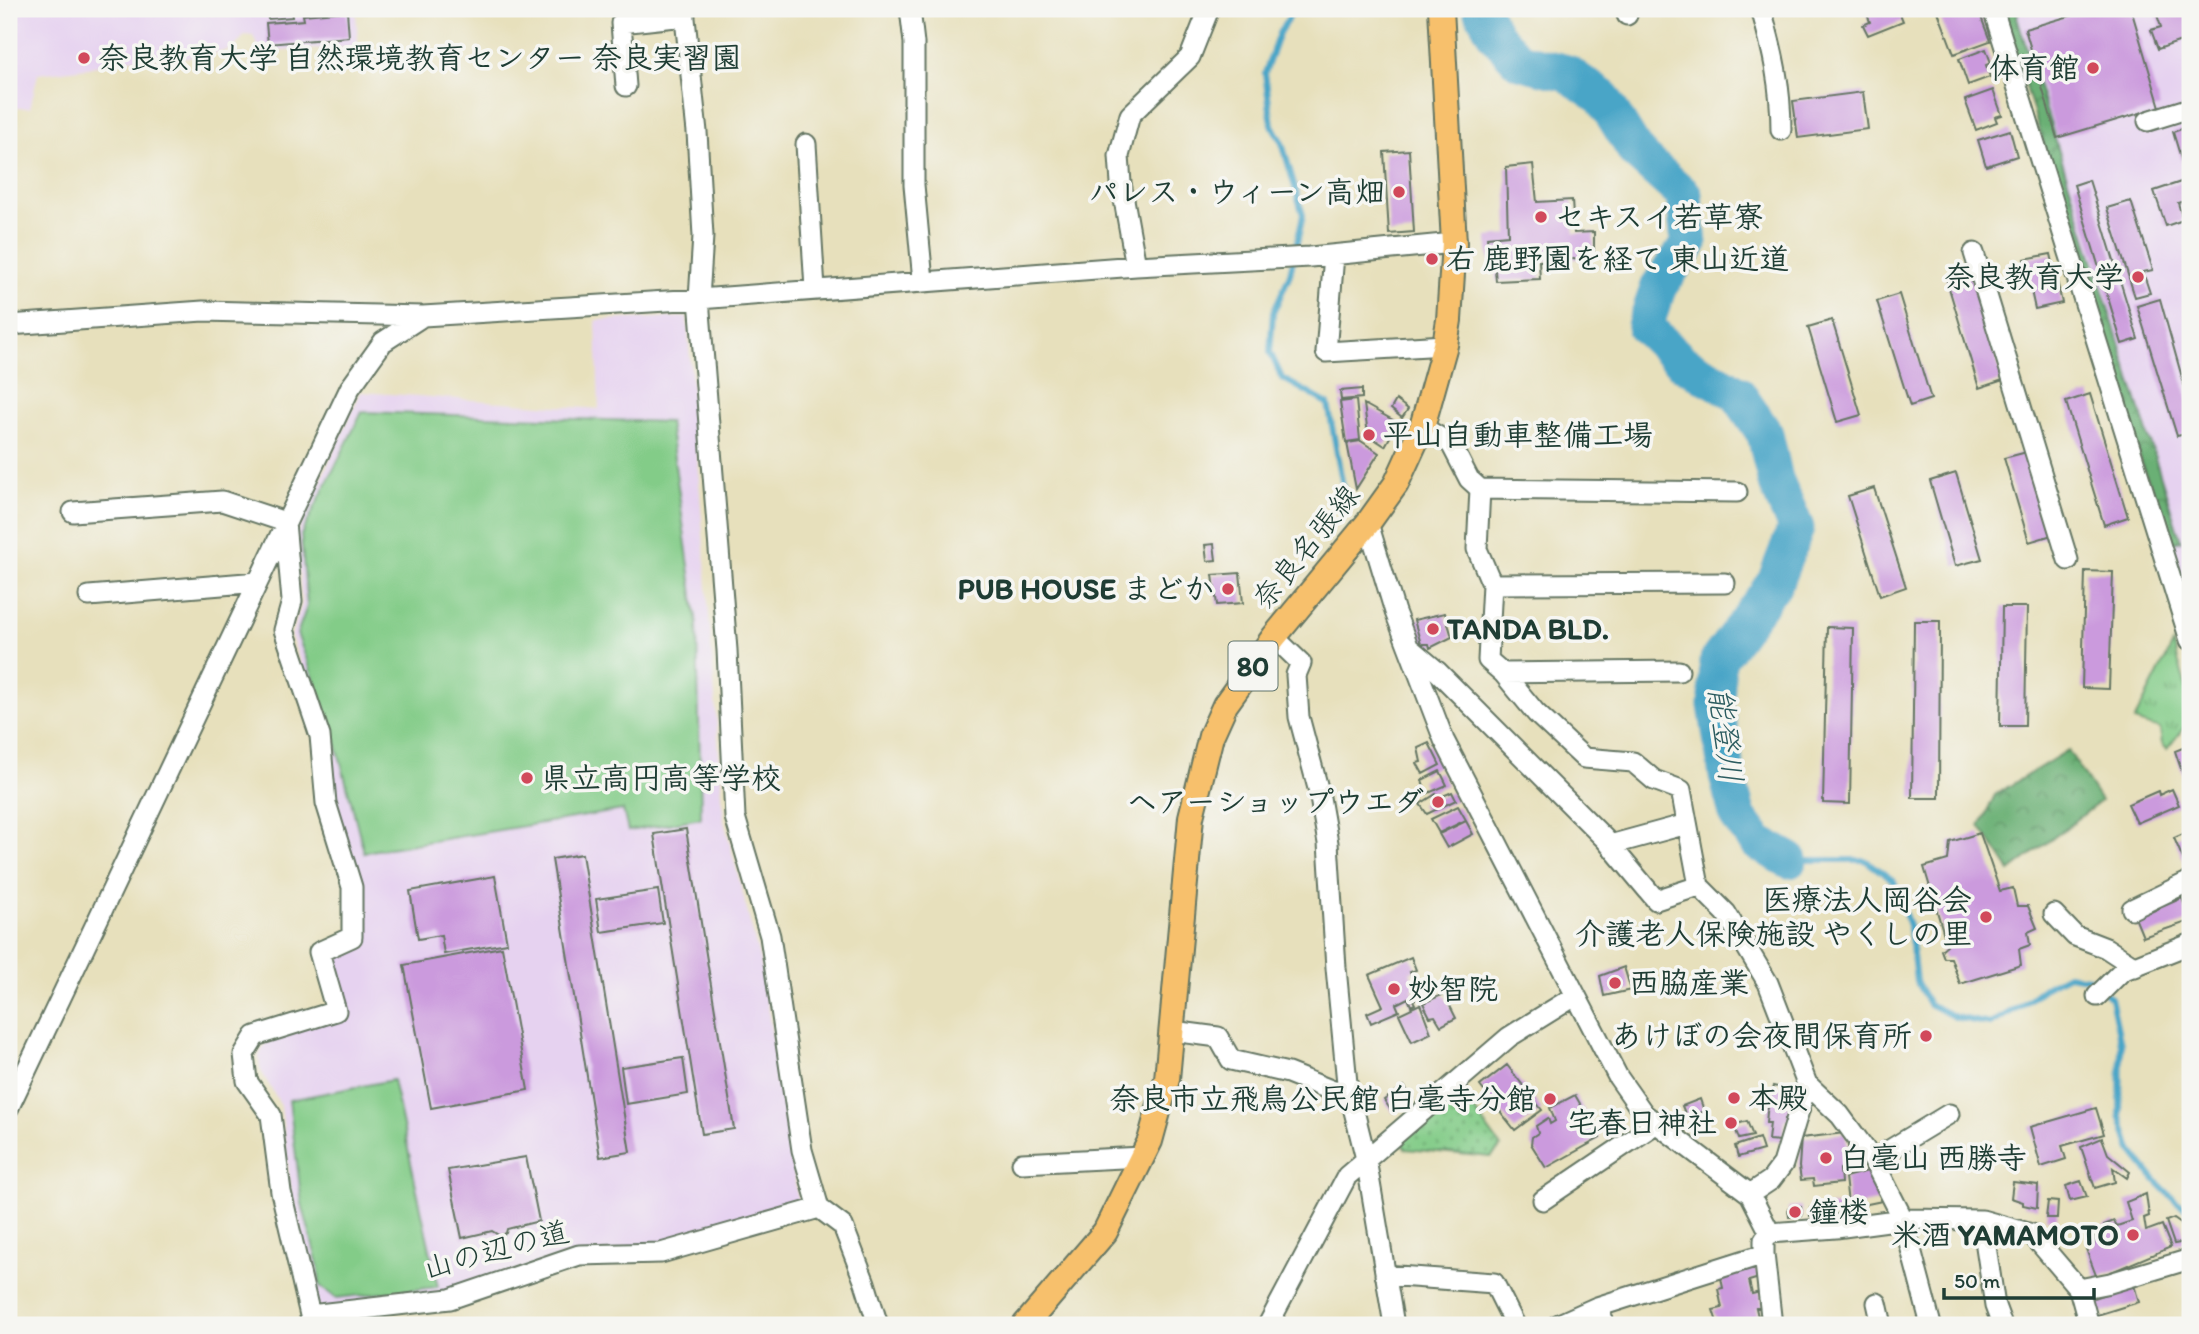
<svg xmlns="http://www.w3.org/2000/svg" width="2199" height="1334" font-family="Itim,'Klee One',sans-serif">
	<style>
		.built { fill: #e6d2f0 }
		.grass { fill: url(#grass-tufts); stroke: #51845e; stroke-width: 2 }
		.forest { fill: url(#forest-crowns); stroke: #447654; stroke-width: 2 }
		.park { fill: url(#park-dots); stroke: #51845e; stroke-width: 2 }
		.pitch { fill: #83cc88; stroke: #51845e; stroke-width: 2 }
		.lines { fill: none; stroke-linecap: round; stroke-linejoin: round }
		.stream { stroke: #49a5c7; stroke-width: 6 }
		.river { stroke: #49a5c7; stroke-width: 37 }
		.building { fill: #cb9add }
		.minor-casing { stroke: #657664; stroke-width: 23 }
		.major-casing { stroke: #657664; stroke-width: 28 }
		.minor { stroke: #fff; stroke-width: 19 }
		.major { stroke: #f7c06c; stroke-width: 24 }
		.poi-dot { fill: #d1495b; stroke: #f6f6f2; stroke-width: 2.5 }
		.labels { text-anchor: middle; stroke-width: 7; stroke-linejoin: round; paint-order: stroke }
		.shield { fill: #f6f6f2; stroke: #60746d; stroke-width: 2 }
		.shield-label { font-size: 28px; font-weight: bold; fill: #1f3d34 }
		.poi-label { font-size: 30px; font-weight: bold; fill: #1f3d34; stroke: #f6f6f2; text-anchor: start }
		.street-label { font-size: 30px; fill: #1f3d34; stroke: #f6f6f2 }
		.water-label { font-size: 32px; font-style: italic; fill: #2c5c60; stroke: #f6f6f2 }
	</style>
	<defs>
		<pattern id="grass-tufts" width="24" height="20" patternUnits="userSpaceOnUse" patternTransform="scale(1.75)"><rect width="24" height="20" fill="#83cc88"/><path d="M3 7l-1-3M5 7V3M7 7l1-3M15 17l-1-3M17 17v-4M19 17l1-3" fill="none" stroke="#6ba770"/></pattern>
		<pattern id="forest-crowns" width="20" height="18" patternUnits="userSpaceOnUse" patternTransform="scale(1.75)"><rect width="20" height="18" fill="#6ab074"/><path d="M2 6a3 3 0 1 1 6 0M12 15a3 3 0 1 1 6 0" fill="none" stroke="#579060"/></pattern>
		<pattern id="park-dots" width="8" height="8" patternUnits="userSpaceOnUse" patternTransform="scale(1.75)"><rect width="8" height="8" fill="#83cc88"/><path d="M2 2h.1M6 6h.1" fill="none" stroke="#6ba770" stroke-width="1.8" stroke-linecap="round"/></pattern>
	</defs>
	<rect width="100%" height="100%" fill="#f6f6f2"/>
	<filter id="ink" filterUnits="userSpaceOnUse"><feTurbulence type="fractalNoise" baseFrequency=".0143" numOctaves="2"/><feDisplacementMap in="SourceGraphic" scale="14" xChannelSelector="R" yChannelSelector="G"/><feConvolveMatrix kernelMatrix="1 2 1 2 8 2 1 2 1" color-interpolation-filters="sRGB"/></filter>
	<filter id="wash" filterUnits="userSpaceOnUse"><feTurbulence type="fractalNoise" baseFrequency=".00686" numOctaves="4" result="noise"/><feDisplacementMap in="SourceGraphic" scale="28" xChannelSelector="R" yChannelSelector="G"/><feGaussianBlur stdDeviation="1.57" result="paint"/><feColorMatrix in="noise" values="0 0 0 0 0 0 0 0 0 0 0 0 0 0 0 0 0 1.4 0 .05"/><feComposite in="paint" operator="in"/></filter>
	<g filter="url(#wash)">
		<rect width="100%" height="100%" fill="#e7e0bc"/>
		<path class="built" d="M9,9H356L358,47L260,52L253,36L245,35L233,49L199,57L121,59L88,68L38,74L30,108H9Z
			M2002,9H2190V619Z
			M687,317L724,821L761,965L799,1207L640,1248L448,1292L328,1311L314,1304L309,1263L291,1192L281,1106L260,1069L259,1056L267,1040L345,1012L330,955L359,939L326,735L291,636L302,604L296,535L361,392L599,409L596,320Z"/>
		<path class="grass" d="M2173,644L2190,700V720L2167,749L2162,744L2160,729L2134,721Z"/>
		<path class="forest" d="M2002,9H2019L2017,17L2181,541L2167,545Z
			M2068,750L2101,801L2010,871L1980,826L1995,795Z"/>
		<path class="park" d="M1460,1090L1501,1147L1491,1157L1406,1149L1400,1140Z"/>
		<path class="pitch" d="M362,412L669,422L697,624L701,818L628,831L623,810L364,852L332,727L297,634L307,606L301,535Z
			M393,1080L438,1287L336,1298L320,1286L318,1265L302,1204L289,1100Z"/>
		<g class="lines">
			<path class="stream" d="M1294,9L1279,33L1265,73L1272,125L1282,143L1303,215L1290,274L1273,313L1270,352L1282,378L1328,404L1346,503
				M1789,860H1865L1894,881L1910,929L1916,981L1929,1004L1955,1017L1990,1024L2022,1005L2047,986L2068,975L2089,978L2111,998L2121,1044L2120,1115L2131,1150L2155,1180L2176,1201L2190,1211"/>
			<path class="river" d="M1481,9L1496,36L1519,61L1567,73L1603,98L1636,152L1684,195L1689,244L1659,286L1645,326L1683,363L1737,393L1765,434L1775,479L1796,528L1775,582L1718,660L1716,705L1727,776L1738,817L1758,843L1789,860"/>
		</g>
		<g id="blocks">
			<path class="building" d="M267,9H291L292,17L268,19Z
				M1865,9H1898L1903,21L1868,35L1863,25L1870,22Z
				M1937,9H1978L1990,41L1954,54Z
				M2094,9H2131L2160,107L2057,138L2025,29Z
				M2155,9H2190V38L2158,49L2151,30L2161,27Z
				M347,11L349,37L268,44L266,23L304,20L303,15Z
				M1986,49L1991,63L1986,65L1990,77L1968,85L1959,59Z
				M1993,90L2002,115L1995,117L1997,122L1976,130L1965,100Z
				M1863,92L1868,129L1798,138L1793,101Z
				M2190,126V173L2186,175L2173,132Z
				M2010,130L2017,156L1986,166L1978,140Z
				M1409,150L1414,232L1389,234L1384,152Z
				M1533,164L1537,202L1572,200L1574,233L1594,232V258L1539,261L1540,279L1496,281L1494,260L1489,261L1487,237L1508,235L1506,167Z
				M2190,179V199L2178,203L2183,220L2166,226L2154,191Z
				M2089,180L2138,339L2122,344L2074,185Z
				M2131,201L2153,270L2143,272L2150,293L2135,297L2107,208Z
				M2051,254L2062,303L2035,309L2024,259Z
				M1969,271L2003,380L1979,388L1946,278Z
				M1899,294L1931,399L1910,406L1877,301Z
				M2160,299L2190,406V433L2177,436L2137,306Z
				M1832,320L1861,415L1837,422L1808,327Z
				M1362,389V398L1341,400L1340,391Z
				M2090,394L2128,517L2104,525L2066,402Z
				M1356,400L1360,440L1346,442L1340,402Z
				M1396,400L1408,409L1402,418L1391,409Z
				M1364,404L1398,423L1385,446L1368,435Z
				M1361,441L1379,453L1356,489L1347,443Z
				M2027,452L2052,535L2029,542L2004,458Z
				M1956,473L1982,559L1955,566L1930,481Z
				M1874,488L1906,587L1880,596L1848,496Z
				M1214,544L1216,560L1207,561L1205,545Z
				M2085,571L2113,572L2109,689L2082,688Z
				M1240,573L1243,603L1217,605L1213,575Z
				M2002,607H2027L2025,726H2000Z
				M1445,613L1452,637L1430,648L1429,644H1421L1414,620Z
				M1914,621H1940L1939,798H1912Z
				M1827,627L1853,628L1850,804L1823,803Z
				M1429,743L1440,765L1423,774L1417,763L1421,762L1418,748Z
				M2190,745V786L2187,787L2175,751Z
				M1440,771L1447,785L1424,795L1422,791L1425,789L1422,780Z
				M2172,789L2179,805L2137,823L2128,804L2158,791L2159,795Z
				M1452,792L1456,800L1427,814L1420,804L1436,794L1438,798Z
				M1458,806L1466,820L1439,833L1431,819Z
				M1466,821L1473,834L1447,848L1439,834Z
				M686,829L734,1129L702,1134L654,834Z
				M2190,831V864L2186,866L2174,838Z
				M1980,833L2000,891L2013,888L2017,906H2028L2037,928L2028,932L2030,945L2019,949L2021,965L1960,984L1951,958H1944L1941,950L1947,945L1924,867L1948,860L1950,842Z
				M582,854L630,1152L600,1157L552,859Z
				M495,876L507,943L444,954L441,935L418,939L410,891Z
				M658,890L663,923L601,932L596,899Z
				M2182,898L2190,921L2143,937L2134,915L2149,908L2151,912Z
				M502,947L528,1090L431,1108L404,965Z
				M1411,957L1416,970L1410,972L1416,986L1412,988L1416,999L1413,1000L1415,1004L1411,1006L1408,998L1396,1004L1399,1011L1371,1023L1367,1013L1383,1006L1369,975Z
				M1624,967L1631,990L1604,996L1600,976Z
				M1444,994L1456,1018L1441,1026L1435,1016L1430,1017L1423,1003Z
				M1420,1004L1431,1033L1412,1042L1399,1014Z
				M683,1058L688,1094L626,1104L621,1067Z
				M1507,1065L1542,1110L1515,1130L1480,1086Z
				M1404,1086L1413,1098L1393,1113L1384,1100Z
				M1773,1086L1792,1090L1789,1119H1785L1782,1141L1768,1140L1770,1123H1766L1767,1112Z
				M1575,1095L1600,1138L1546,1168L1531,1144L1532,1137L1538,1133L1536,1126L1548,1118L1550,1124L1555,1121L1550,1108Z
				M1700,1099L1704,1111L1687,1118L1682,1106Z
				M2096,1108L2104,1134L2062,1146L2066,1159L2041,1167L2030,1127Z
				M1747,1121L1753,1136L1739,1139L1734,1125Z
				M1845,1133L1853,1168L1840,1169L1841,1183L1814,1186L1813,1179L1801,1180L1799,1167L1801,1138Z
				M1759,1138L1763,1150L1738,1157L1735,1146Z
				M2102,1138L2108,1154L2130,1172L2127,1178L2113,1168L2115,1182L2095,1188L2081,1147Z
				M526,1157L539,1221L507,1229L506,1233L500,1236L492,1231L462,1238L448,1170Z
				M1868,1171L1882,1201L1853,1207V1213L1810,1216V1208L1848,1204L1845,1177Z
				M2081,1181L2087,1197L2070,1201L2066,1186Z
				M2013,1182L2038,1185L2037,1208L2023,1205V1202L2011,1198Z
				M2146,1194L2149,1216L2144,1218L2146,1231L2162,1225L2171,1247L2097,1278L2086,1249L2094,1245V1237L2104,1233V1225L2114,1221L2117,1226L2132,1221L2126,1202Z
				M2048,1201L2058,1202L2057,1218H2046Z
				M1801,1207L1802,1216L1789,1217L1788,1208Z
				M2174,1218L2181,1223L2186,1242L2174,1244L2166,1221Z
				M1755,1265L1759,1278L1749,1281L1752,1294L1760,1292L1763,1308H1756L1760,1325H1718L1713,1310L1722,1308L1718,1289L1723,1288L1721,1278Z
				M2134,1285L2139,1302L2094,1316L2090,1299Z"/>
		</g>
	</g>
	<g filter="url(#ink)">
		<use href="#blocks" fill-opacity="0" stroke="#657664" stroke-width="2"/>
		<g class="lines">
			<defs>
				<path id="minor" d="M684,9L697,132L703,236L699,299L727,650L735,817L770,936L802,1150L819,1208L843,1226L865,1283L878,1325
					M910,9L914,43V185L923,281
					M1625,9L1627,15
					M1761,9C1773,51 1781,86 1781,130
					M1993,9L2190,640
					M626,86L621,23L685,16
					M2148,121L2190,108
					M806,144L815,289
					M1974,253L2068,560
					M1334,255L1326,352L1445,345
					M1136,266L1121,183L1119,156L1130,115L1190,57L1209,9
					M9,325L203,311L423,316L699,299L1136,266L1310,257L1454,243
					M1422,427L1451,444L1469,479L1480,489L1737,492
					M1480,489L1477,549L1492,584L1725,583
					M73,512L222,501L285,522L292,601L284,630L320,736L326,803L352,887V937L319,952L336,1011L255,1036L244,1054L247,1081L271,1115L281,1192L310,1315L450,1299L579,1255L661,1253L819,1208
					M1368,523L1395,612L1444,740L1618,1077L1644,1114L1750,1194L1770,1233
					M1492,584L1488,660L1503,673L1679,671
					M89,596L258,582
					M1274,637L1301,663L1296,675L1299,717L1319,792L1328,843L1336,968L1347,1083L1366,1159L1394,1325
					M1412,650L1437,671L1605,839L1656,900L1699,886
					M1503,673L1536,713L1584,758L1633,762L1654,780L1681,790L1699,886L1726,913L1768,983L1807,1084L1840,1115L1873,1160L1903,1219L1931,1325
					M1610,845L1687,824
					M2132,909L2190,881
					M2054,914L2075,936L2106,948L2135,967
					M2097,996L2122,971L2190,944
					M1172,1031L1218,1037L1231,1060L1288,1073L1351,1098
					M9,1107L350,388L383,342L423,316
					M1873,1160L1949,1114
					M1022,1163L1142,1157
					M1750,1194L1771,1180L1783,1164L1807,1084
					M1543,1200L1657,1123
					M1982,1220L1995,1306L2002,1325
					M1385,1275L1494,1283L1515,1325
					M2079,1289L2089,1325
					M1877,1303L1882,1325
					M1597,1307L1605,1325
					M1268,1325L1347,1176L1509,1037L1575,996
					M1557,1325L1597,1307L1764,1254
					M1772,1325L1764,1254V1240L1770,1233L1836,1228L1903,1219L1982,1220L2032,1234L2079,1289L2110,1283L2190,1259"/>
				<path id="major" d="M1025,1325L1105,1232L1150,1141L1167,1079L1191,817L1211,736L1225,705L1274,637L1368,523L1396,484L1422,427L1445,345L1449,320L1454,243L1441,9"/>
			</defs>
			<use href="#minor" class="minor-casing"/>
			<use href="#major" class="major-casing"/>
			<use href="#minor" class="minor"/>
			<use href="#major" class="major"/>
		</g>
	</g>
	<g class="poi-dot">
		<circle cx="84" cy="58" r="7"/>
		<circle cx="2093" cy="68" r="7"/>
		<circle cx="1399" cy="192" r="7"/>
		<circle cx="1541" cy="217" r="7"/>
		<circle cx="1432" cy="259" r="7"/>
		<circle cx="2138" cy="277" r="7"/>
		<circle cx="1369" cy="435" r="7"/>
		<circle cx="1228" cy="589" r="7"/>
		<circle cx="1433" cy="629" r="7"/>
		<circle cx="527" cy="778" r="7"/>
		<circle cx="1438" cy="802" r="7"/>
		<circle cx="1986" cy="917" r="7"/>
		<circle cx="1615" cy="983" r="7"/>
		<circle cx="1394" cy="989" r="7"/>
		<circle cx="1926" cy="1036" r="7"/>
		<circle cx="1734" cy="1098" r="7"/>
		<circle cx="1550" cy="1099" r="7"/>
		<circle cx="1731" cy="1123" r="7"/>
		<circle cx="1826" cy="1158" r="7"/>
		<circle cx="1795" cy="1212" r="7"/>
		<circle cx="2133" cy="1235" r="7"/>
	</g>
	<g class="labels">
		<rect class="shield" x="1228.5" y="641.5" width="49" height="49" rx="5"/>
		<g class="shield-label">
			<text x="1253" y="676">80</text>
		</g>
		<g class="poi-label">
			<text x="98" y="68">奈良教育大学 自然環境教育センター 奈良実習園</text>
			<text x="2079" y="78" text-anchor="end">体育館</text>
			<text x="1385" y="202" text-anchor="end">パレス・ウィーン高畑</text>
			<text x="1555" y="227">セキスイ若草寮</text>
			<text x="1446" y="269">右 鹿野園を経て 東山近道</text>
			<text x="2124" y="287" text-anchor="end">奈良教育大学</text>
			<text x="1383" y="445">平山自動車整備工場</text>
			<text x="1214" y="599" text-anchor="end">PUB HOUSE まどか</text>
			<text x="1447" y="639">TANDA BLD.</text>
			<text x="541" y="788">県立高円高等学校</text>
			<text x="1424" y="812" text-anchor="end">ヘアーショップウエダ</text>
			<text x="1972" y="910" text-anchor="end">医療法人岡谷会<tspan x="1972" dy="34">介護老人保険施設 やくしの里</tspan></text>
			<text x="1629" y="993">西脇産業</text>
			<text x="1408" y="999">妙智院</text>
			<text x="1912" y="1046" text-anchor="end">あけぼの会夜間保育所</text>
			<text x="1748" y="1108">本殿</text>
			<text x="1536" y="1109" text-anchor="end">奈良市立飛鳥公民館 白毫寺分館</text>
			<text x="1717" y="1133" text-anchor="end">宅春日神社</text>
			<text x="1840" y="1168">白毫山 西勝寺</text>
			<text x="1809" y="1222">鐘楼</text>
			<text x="2119" y="1245" text-anchor="end">米酒 YAMAMOTO</text>
		</g>
		<g class="street-label">
			<text transform="translate(1306 547) rotate(-51)" y="10">奈良名張線</text>
			<text transform="translate(496 1250) rotate(-15)" y="10">山の辺の道</text>
		</g>
		<g class="water-label">
			<text transform="translate(1726 735) rotate(83)" y="11">能登川</text>
		</g>
	</g>
	<rect width="2199" height="1334" fill="none" stroke="#f6f6f2" stroke-width="35"/>
	<path d="M1944 1288v10h150v-10" fill="none" stroke="#1f3d34" stroke-width="3.5"/>
	<text x="1954" y="1288" font-size="21" fill="#1f3d34" stroke="#f6f6f2" stroke-width="5" paint-order="stroke">50 m</text>
</svg>
